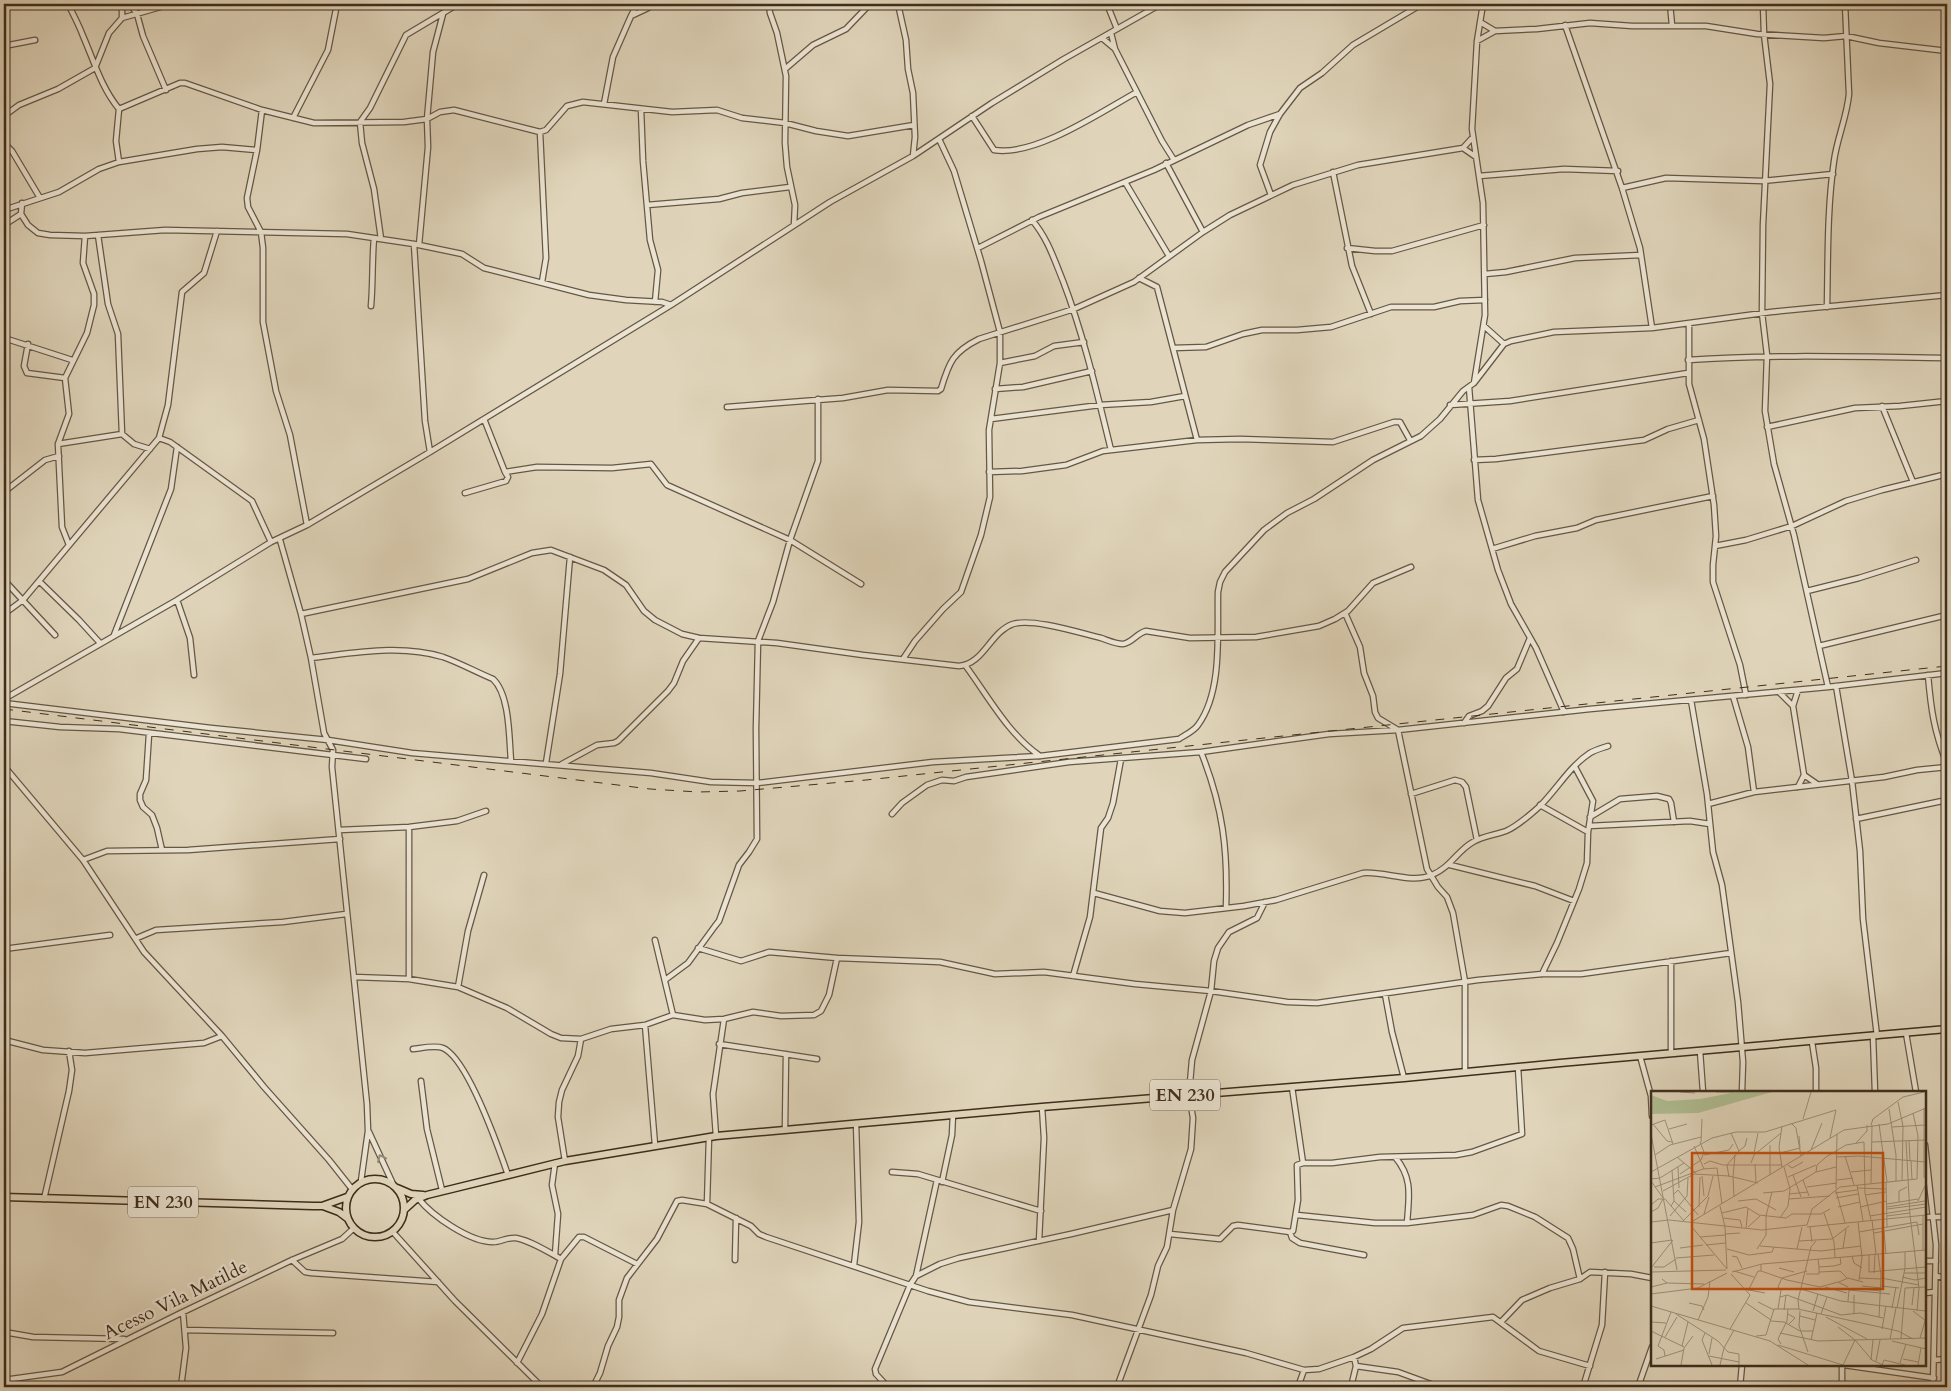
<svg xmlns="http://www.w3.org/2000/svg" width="1951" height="1391" font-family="Cardo,serif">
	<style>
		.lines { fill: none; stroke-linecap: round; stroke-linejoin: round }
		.street-casing { stroke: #665744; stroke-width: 7 }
		.primary-casing { stroke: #3e2d1d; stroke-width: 9 }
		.street { stroke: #ebe4d3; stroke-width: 4.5 }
		.primary { stroke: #e0d5bb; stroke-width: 6 }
		.rail { stroke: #3e2d1d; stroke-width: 1; stroke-dasharray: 9 9; stroke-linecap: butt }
		.oneway { stroke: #948878 }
		.labels { text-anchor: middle; stroke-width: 4.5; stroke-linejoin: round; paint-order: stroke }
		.shield { fill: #ebe4d3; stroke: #726454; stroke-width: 1 }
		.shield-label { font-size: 18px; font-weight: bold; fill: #3e2d1d }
		.street-label { font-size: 19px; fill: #3e2d1d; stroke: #ebe4d3 }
		.inset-road { fill: none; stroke: #9f927c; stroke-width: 1 }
		.view { fill: #c6500f; fill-opacity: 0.15; stroke: #c6500f; stroke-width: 2.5 }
		.inset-edge { fill: none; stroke: #3e2d1d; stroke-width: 2.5 }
	</style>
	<rect width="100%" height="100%" fill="#e0d5bb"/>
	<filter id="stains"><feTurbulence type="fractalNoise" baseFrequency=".004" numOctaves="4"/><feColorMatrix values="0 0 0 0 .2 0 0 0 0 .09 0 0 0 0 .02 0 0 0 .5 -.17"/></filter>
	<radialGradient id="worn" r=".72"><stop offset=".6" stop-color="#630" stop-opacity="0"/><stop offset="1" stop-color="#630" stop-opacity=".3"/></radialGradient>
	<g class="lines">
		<defs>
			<path id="street" d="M68,4C73,14 79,25 83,36C94,61 101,87 119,109L116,141L119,162
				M130,4L137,14L143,36L166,90
				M769,4L770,13L777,33L786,76L785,143L787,167L795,205L794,225
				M898,4L906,40L908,69L913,93L915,137L913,156
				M1107,4L1117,29
				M1670,4L1672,25
				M1763,4L1764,34L1770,84L1763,225L1762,313L1767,355L1765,411L1774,464L1794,535L1828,687
				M631,16L637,4
				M122,18L171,4
				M1480,22L1495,31
				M1565,25L1622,188L1640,248L1652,328
				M1111,33L1115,49L1162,141L1174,160
				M1102,38L1114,48
				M1477,41L1495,31L1537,29L1590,23L1632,26H1706L1757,34L1824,38L1846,36L1879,43L1947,51
				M4,46L35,40
				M785,69L813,45L846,29L870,4
				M604,104L613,57L631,16L648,8L652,4
				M119,109L180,83H185L262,110L314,123L404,122L427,119L440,112L454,110L540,132L546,130L567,106L583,102L672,112L717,110L742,118L785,123L816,131L848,136L914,125
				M641,109L643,161L650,240L658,270L655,302
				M262,110L257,150L247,198L248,207L261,232L263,248V322L276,391L290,435L307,525
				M4,116L19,105L58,89L95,68L109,33L122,18V4
				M972,116L994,150C1035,157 1101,112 1137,92
				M293,118L328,50L337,4
				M540,132L546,258L542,282
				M4,143L12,151L40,198
				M1463,148L1476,157
				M1166,163L1203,232
				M1333,172L1352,266L1371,314
				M1479,176L1564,169L1618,171
				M1125,182L1169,256
				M1622,188L1666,178L1763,181L1833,174
				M1271,195L1260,165L1270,132L1280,114L1300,88L1322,73L1353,45L1422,4
				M647,205L719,199L742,193L790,187
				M4,210L59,192L99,169L119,162L197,149L222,147L257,150
				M21,214L28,225L38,233L50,235L85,236L165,230L347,234L414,244L462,254L484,268L589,295L626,300L662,302L671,305
				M1032,220C1048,239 1054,259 1063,281C1084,336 1097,393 1111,450
				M4,225L21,214L22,203
				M98,235L108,304L118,334L122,434
				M381,239L374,189L362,143L360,122L370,108L406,35L458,4
				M414,244L425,421L430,452
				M419,245L428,147L427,119L433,52L443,14
				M978,248L1039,217L1154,170L1248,125L1280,114
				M1347,248L1375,251H1392L1484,225
				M1485,274L1506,272L1575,258L1641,255
				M1139,278L1157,287L1197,440
				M371,306C373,283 372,261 374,238
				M1827,307C1828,258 1827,209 1834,161C1837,138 1847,117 1849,94L1845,4
				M1689,323V384L1704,439L1714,505L1716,536L1713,565V582L1740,665L1746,695
				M1484,326L1504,344
				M4,338L72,360
				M28,344L24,366L27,373L65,378
				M1173,348L1206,347L1243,334L1262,330H1297L1331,327L1391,307H1434L1460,301L1485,300
				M1688,360C1775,354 1861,357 1947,358
				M1000,363L1035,356L1054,346L1084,342
				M1474,383L1485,315L1483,203L1472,129L1477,41L1483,4
				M1469,387L1478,500L1498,570L1511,604L1536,648L1564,712
				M995,389L1023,387L1092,371
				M1450,405L1510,401L1688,373
				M1882,406L1913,482
				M727,407L843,398L888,390L938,391L941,389C949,362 953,352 979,339L1074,309L1134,282L1203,232L1230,215L1293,185L1358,165L1463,148L1473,137
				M484,419L505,472
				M991,419L1100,405L1151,402L1185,396
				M1767,427L1855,408L1900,406L1947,401
				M159,438L170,442L252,501L271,542
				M58,444L122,434L134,444L150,449
				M1474,460L1496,459L1644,440L1668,429L1699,420
				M989,472L1022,471L1066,465L1103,451L1197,440L1240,439L1333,442L1394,422H1400L1410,440
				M4,492L45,460L59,456
				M465,493L506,481L508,477L505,472L537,467L612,468L651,464L667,485L790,540L861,584
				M280,540L301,614L311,658L324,733L333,750L332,767L367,1104L368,1131L361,1181
				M69,545L62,527L58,444L69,414L65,378L87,333L94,305V294L83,263L85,236
				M1715,546L1746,540L1792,526L1846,501L1882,490L1947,474
				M1492,549L1535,536L1577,528L1596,520L1713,496
				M4,580L55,635
				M39,581L79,620L100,643
				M1807,591L1859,578L1916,560
				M177,600L190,638L194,675
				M1345,613L1360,647L1364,673L1373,696L1375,712L1378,718L1398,730L1427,869L1438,887L1447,897L1453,913L1465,982V1072
				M4,614L23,600L159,438L168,405L182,292L204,273L217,231
				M301,614L468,579L532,553L551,550L604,570L626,585L644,611L655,620L682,634L699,638L777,643L863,655L959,666C984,664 990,632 1013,624C1033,618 1080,633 1101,638C1107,640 1116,644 1123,644C1132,643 1137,633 1146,631L1190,638L1256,637L1319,626L1335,619L1348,611L1373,583L1411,567
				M114,635L171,489L177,447
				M1819,646L1947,615
				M311,658C355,653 400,644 443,657C460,663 476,672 493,679C510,695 509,738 511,761
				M903,659L915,641L943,609L961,592L981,535L990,497L989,430L1000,363V332L981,261L954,171L939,139
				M965,665C988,696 1008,734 1040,756
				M1928,675C1931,710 1934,731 1947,764
				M1836,686L1852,781L1860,851L1863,919L1877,1036
				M1798,690L1793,706L1804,775L1798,787
				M1779,692L1793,706
				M1733,696L1748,747L1754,792
				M4,699L177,600L271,542L307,525L430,452L671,305L830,202L913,156L992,103L1064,59L1161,4
				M1691,700L1707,794L1713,852L1722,885L1738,1002L1743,1062L1742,1092
				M4,703L211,728L328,740L412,753L651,773L711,782L757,783L933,762L1040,756L1179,739C1185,735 1194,731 1198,725C1223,691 1217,633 1218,592L1220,582L1225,572L1264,530L1287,513L1314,499L1373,460L1421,436L1440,419L1463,391L1474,383L1504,344L1511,341L1554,332L1652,328L1771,312L1947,295
				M4,721L60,727L119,729L366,759
				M1464,723L1469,716L1482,711L1488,706L1506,678L1517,669L1530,638
				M149,734L146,780L140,794V800L143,807L152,815L157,828L162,850
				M1201,752C1223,807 1228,850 1226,908
				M546,763L560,674L570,557
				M562,764L597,745L614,743L618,741L668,691L674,683L683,661L699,638
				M4,766L83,860L144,952L222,1036L264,1087L329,1160L352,1189
				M1804,775L1817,784
				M1411,794L1455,780L1462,782L1466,787L1477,840
				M1708,804L1754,792L1884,777L1917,770L1947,767
				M1540,805L1588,832
				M892,814L902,803L927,785L942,780L954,781L966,777L1069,762L1201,752L1329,734L1398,730L1590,709L1828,687L1947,673
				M1590,817L1620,799L1657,796L1669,799L1671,803L1674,822
				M1856,819L1947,800
				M1589,826L1690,821L1710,824
				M339,830L409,827L457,821L486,811
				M83,860L107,851L188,850L340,839
				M1450,865L1535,886L1574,901
				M1094,893L1160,911L1185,913L1244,906L1276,900L1363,873C1385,871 1411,884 1432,875C1451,867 1457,851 1473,842C1483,836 1495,835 1506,831C1518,826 1530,815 1540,806C1557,789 1570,766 1590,753C1595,750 1602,748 1608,746
				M137,938L156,930L283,922L346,914
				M655,940L673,1015
				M698,948L741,961L769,952L837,958L940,962L995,974L1044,972L1135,984L1211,991L1287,1002L1317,1003L1478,980L1542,974H1581L1731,953
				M4,949L110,935
				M1671,961V1053
				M1542,974L1557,943L1579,889L1587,863L1588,832L1593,801L1575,767
				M1073,976L1090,917L1101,828L1108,818L1113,803L1121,759
				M354,977L409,979L458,987L507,1008L551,1034L561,1038L581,1039L611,1029L645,1025L673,1015L705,1020L724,1019L753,1012L781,1016L814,1015L821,1011L829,995L837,958
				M409,979V827
				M665,980L688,963L715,926L719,921L739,865L749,852L757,839L756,728L758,641L773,602L790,540L818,461V399
				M458,987L468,931L484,875
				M1385,994L1392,1032L1404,1078
				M645,1025L655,1145
				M1906,1033L1916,1092
				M1873,1036L1875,1092
				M4,1040L43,1050L85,1053L204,1043L222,1036
				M1812,1042L1816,1068V1092
				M719,1044L817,1059
				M413,1049C422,1048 435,1045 443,1048C468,1059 499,1149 508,1175
				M1700,1051L1703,1092
				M1640,1056L1651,1096L1652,1116
				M421,1081L427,1129L442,1190
				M1292,1087L1303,1163H1332L1380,1157L1456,1155L1472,1152L1522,1134L1518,1067
				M785,1129L786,1054
				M369,1132L393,1184
				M716,1136L713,1094L724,1019
				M709,1137L707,1204L751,1226L759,1234L766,1237L928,1291L969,1302L1072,1315L1246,1353L1304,1370L1319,1369L1354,1357L1371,1349L1403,1328L1493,1317L1539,1351L1590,1366
				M1925,1145L1936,1245L1933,1387
				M1395,1157C1413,1178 1409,1196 1407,1223
				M565,1161L558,1117L559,1102L562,1090L578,1056L581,1039
				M892,1172L918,1174L1041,1211
				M942,1182L952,1135L953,1114
				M418,1198C432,1216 470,1242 493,1242C501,1242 507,1237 516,1238C531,1241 547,1251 561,1259L579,1237H584L637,1264
				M44,1199L69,1091L72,1070L69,1051
				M1297,1215L1375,1223H1407L1473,1215L1501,1205L1508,1206L1535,1217L1568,1238L1573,1249L1580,1279
				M1925,1217H1947
				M392,1231L455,1301L542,1387
				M1290,1232L1292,1238L1300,1243L1364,1255
				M1170,1234L1220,1239L1233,1226L1238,1225L1290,1232L1293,1231L1298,1200L1297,1165L1303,1163
				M1039,1241L1044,1138L1042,1107
				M555,1255L558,1214L552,1185L555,1163
				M292,1260L305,1272L311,1273L438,1282
				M735,1260L736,1218
				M1925,1261H1936
				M854,1265L859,1222L856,1123
				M916,1276L937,1180
				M1936,1276L1947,1278
				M1925,1293L1934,1292
				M1501,1322L1522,1300L1550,1288L1580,1279L1590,1272L1631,1274L1652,1278
				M185,1330L333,1333
				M4,1332L33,1337L124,1339
				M1934,1360L1947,1359
				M517,1363L542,1314L561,1259
				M1844,1365L1934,1378
				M1356,1366L1398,1372L1439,1387
				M4,1380L62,1372L183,1312L292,1260L342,1239L354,1228
				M181,1387L186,1348L183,1312
				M593,1387L600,1373L608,1346L617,1327L619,1317V1300L627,1278L657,1239L677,1201L682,1200L707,1204
				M888,1387L876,1374L875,1369L910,1285L916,1276L940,1264L959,1258L1071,1234L1173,1210
				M1117,1387L1151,1295L1158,1266L1167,1247L1173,1210L1191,1149L1193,1118L1189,1094L1192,1060L1211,991L1214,961L1218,948L1229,932L1257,918L1265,902
				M1298,1387L1304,1370
				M1351,1387L1356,1366L1354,1357
				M1583,1387L1602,1325L1605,1272
				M1638,1387L1652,1347
				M1740,1387L1742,1365
				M1842,1387V1365"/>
			<path id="primary" d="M346 1208a29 29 0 1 1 58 0a29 29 0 1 1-58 0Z
				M397,1188L411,1194L423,1195
				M4,1197L313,1206H322L347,1197
				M323,1206L339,1212L347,1218
				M404,1210L415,1200L427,1195L565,1161L716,1136L1042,1107L1404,1078L1560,1063L1947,1029"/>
		</defs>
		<use href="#street" class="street-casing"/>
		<use href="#primary" class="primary-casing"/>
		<use href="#street" class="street"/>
		<use href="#primary" class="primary"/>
		<path class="rail" d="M4,709L650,789L698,792L740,791L866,780L1947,666"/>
	</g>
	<defs><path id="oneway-chevron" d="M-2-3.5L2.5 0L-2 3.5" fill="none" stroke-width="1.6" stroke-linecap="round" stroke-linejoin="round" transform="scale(1.25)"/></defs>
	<use class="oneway" href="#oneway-chevron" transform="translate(381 1158) rotate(-115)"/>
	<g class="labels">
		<g class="shield">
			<rect x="1150" y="1079.5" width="70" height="31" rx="4"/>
			<rect x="128" y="1186.5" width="70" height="31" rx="4"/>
		</g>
		<g class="shield-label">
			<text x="1185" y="1101">EN 230</text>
			<text x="163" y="1208">EN 230</text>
		</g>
		<g class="street-label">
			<text transform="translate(175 1299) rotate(-26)" y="7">Acesso Vila Matilde</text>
		</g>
	</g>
	<g transform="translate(1651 1091)">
		<rect width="275" height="275" fill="#e0d5bb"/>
		<path d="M85,1H121L47,22L0,23V4L16,10L49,8Z" fill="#afbe92"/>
		<path class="inset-road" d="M29,1L44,2M65,1H82M247,11L252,35L251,89M238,18L245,64V90M152,28L160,1M140,32L145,37L150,65M2,33L16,50L21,51M228,33L236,91M0,34L14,29L22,53M220,34L222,28L252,6L273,1M241,36L274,34M18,38L36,33M0,43L26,179M255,50L259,124L268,197M258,50L259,70M50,51L51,28M221,51L275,49M205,52L216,40V34M119,54V84M43,55L53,78M160,59L171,32M88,60L94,55L96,47M103,62L107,42M129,62L149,57L148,45M4,64L19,54L50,46M53,64L78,59L82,53M194,65L203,94M26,66L45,82M185,66L208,65L274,71M260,70L261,88M100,72L103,64L130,42M53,73L59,70L72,74H131M104,73L105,91M137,74L141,77L152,71M27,76L28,97M131,76L128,56L131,35M66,77L71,113M0,81L61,47L85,41H114L185,19L179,47M165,81L166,74L175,66L195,54L213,51L214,102L220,129M200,81L220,79M29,83L50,69L53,61L49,51M43,83L78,85L107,92M142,84L150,106M51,85L53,105M78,86L76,74L88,60L80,42M82,86L84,64M82,86L83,106M137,86L165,74M273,87V17M0,88L9,87L33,72M152,89L158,105M186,89L202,87M0,90L12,107M235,91L236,136M220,92L221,34M206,94L212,130M4,96L52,78L66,77M156,96L186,92M206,97L235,98M185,98L186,43M12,100L43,83M185,100L194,132M112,102L133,100L165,81L185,76M184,102L206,99M23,103L27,99L47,124M138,103L157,101M214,104L235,101M185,107L207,103M138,108L179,105M23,110L35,121M87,110L105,108L125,119M267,110L274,95M248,111V100L256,96M275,111V94M236,113L267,108M0,114L7,108H14L33,130M20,115L23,110L21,79M69,115L74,136L76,178M48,116L49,86M187,116L209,111M209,116L236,110M236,116L274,110M236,118L275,113M0,121L7,117L12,108M71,122L95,116L108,124L135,127L141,123H170L179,118M173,122L183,151L184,167M53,123L58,106M19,125L36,105L37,87M219,125L275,116M236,125L259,122M72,127L89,129L91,136M129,127L137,115L139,98L133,76M33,129L57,105L62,85M221,129L225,163M42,130L193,39L237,33L275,17M0,131L18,129L111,139L156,134L161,118L189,96L266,88L267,45L262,22M207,131L211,166L208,189M260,132L266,131L268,144M40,135L76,178M97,136L109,125M156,136L275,124M159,136L161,151M95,137L97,117M208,141L260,132M233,141L235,163M223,142L272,133M74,143L89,142M49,146L74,144M148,150L181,148L198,135M0,152L21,149M55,154L75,152M109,155L170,160L210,155M29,157L52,154M192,157L195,138M76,158L98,164L121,161L123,156M106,158L115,144V125L121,101M146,158L151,136M272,159V124M227,163L230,184L228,226M218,164V181L275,176M81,165L86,166L91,177M201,165L203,172L211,177M25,167L63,164M167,168L168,176L183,175L190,173L189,166M110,173V180L136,189L169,196L187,191L197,196M3,176H13L25,168M0,177L22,149M128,177L143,181M83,180L103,186M0,181L75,179M81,181L111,173L275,159M168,181L189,180L196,187M223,182L224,163M253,182H275M155,183H168V176M251,186L264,189L275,187M208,187L230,188M230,187L268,194M11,188L16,192L53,193M188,191L197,187L212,191M211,195L230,197M230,195L248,197M0,196L16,192M174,196L196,202M254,197L275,196M150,198L190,210L275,220M211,198L230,200M98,199L114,202M97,200L107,180H110M0,203L47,197L76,182M129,206L136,204L190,224L209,222L232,227M197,210L198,199L239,203M107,211L123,219M38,212L51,215L53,219M95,212L120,229M261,214L263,197M0,215L119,250L157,274M241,217L245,196M246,217L254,177V161M127,218L130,199L127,196L131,187L156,180M148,218L147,209L160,156L165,150M133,219L135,204M149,220L148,235L157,261M162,220L167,203M262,220L275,230M266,220L268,197M25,223L67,250L77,261L88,263V274M137,223L144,227L138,233M170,223L176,206M203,223V204M149,225L164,229M175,226L216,248M47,229L57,206L59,190M120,230L133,231L149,240H162M0,231L15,232M187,236L204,249L192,274M79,238L99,204L80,183M231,238L235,215M0,240L33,256M54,242L51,249L61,274M129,242L167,250L275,247M105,245L115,244L123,218H147L247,240L262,248M14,246L26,226M269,247L275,227M239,248L245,217M250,248L254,197M160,249L166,222M204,249L221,269L232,274M241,250L275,258M130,253L127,248L136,230L137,218M127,254L192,274M31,255L37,231M58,263L61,247M14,265L13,259L7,255L20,221M58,265L88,271M5,268L33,259M252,268L267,271M220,269L222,249M225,270L229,249M249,272L255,253M30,274L33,257L42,245M69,274L73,257L83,239M231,274L233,269L254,274M267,274L270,257"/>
		<path class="view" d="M41,62H232V198H41Z"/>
		<rect width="275" height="275" class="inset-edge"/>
	</g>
	<rect width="1951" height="1391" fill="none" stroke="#e0d5bb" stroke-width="20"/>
	<rect x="5" y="5" width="1941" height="1381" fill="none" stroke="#3e2d1d" stroke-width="2.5"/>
	<rect x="10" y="10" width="1931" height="1371" fill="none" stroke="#3e2d1d"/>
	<rect width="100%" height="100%" filter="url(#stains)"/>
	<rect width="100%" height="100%" fill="url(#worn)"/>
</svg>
